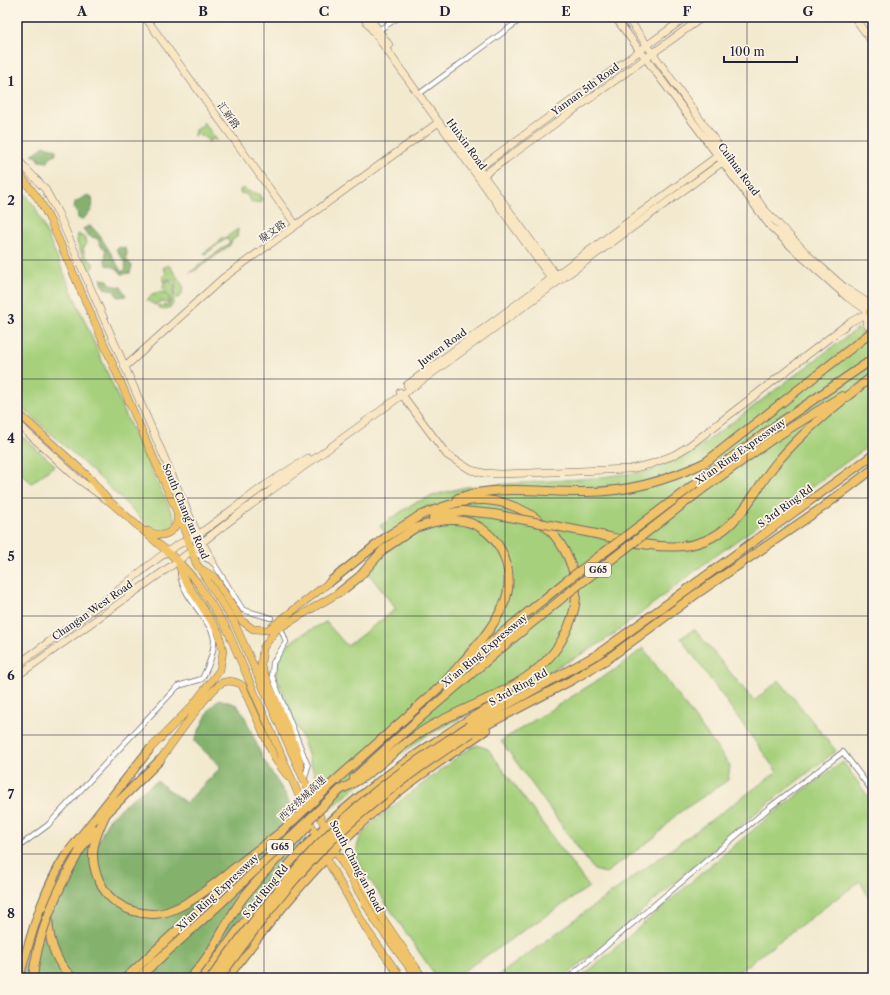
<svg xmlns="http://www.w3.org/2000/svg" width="890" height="995" font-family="'Libre Caslon Text','Noto Serif SC',serif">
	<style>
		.green { fill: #a6d07c; stroke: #64795c }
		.forest { fill: #84b26c; stroke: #536a54 }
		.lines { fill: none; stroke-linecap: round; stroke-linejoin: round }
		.street-casing { stroke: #6b686f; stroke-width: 6 }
		.secondary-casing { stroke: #6b686f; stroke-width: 8 }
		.primary-casing { stroke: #6b686f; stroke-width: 8 }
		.highway-casing { stroke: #6b686f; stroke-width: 10 }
		.street { stroke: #fff; stroke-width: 4.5 }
		.secondary { stroke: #f9e7c3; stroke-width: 7 }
		.primary { stroke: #f1c369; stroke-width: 7 }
		.highway { stroke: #f1c369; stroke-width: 8 }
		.highway-bridge-casing { stroke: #6b686f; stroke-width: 10; stroke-linecap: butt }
		.highway-bridge { stroke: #f1c369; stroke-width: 8 }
		.grid { fill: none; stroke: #22223b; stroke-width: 1; stroke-opacity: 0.55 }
		.labels { text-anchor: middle; stroke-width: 3.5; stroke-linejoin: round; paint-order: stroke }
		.shield { fill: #fcf5e5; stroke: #63616e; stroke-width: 1 }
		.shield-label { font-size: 9px; font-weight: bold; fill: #22223b }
		.street-label { font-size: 10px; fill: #22223b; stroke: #fcf5e5 }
		.neatline { fill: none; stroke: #22223b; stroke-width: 1.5 }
		.grid-label { font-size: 13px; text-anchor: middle; font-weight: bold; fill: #22223b }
	</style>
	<rect width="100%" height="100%" fill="#fcf5e5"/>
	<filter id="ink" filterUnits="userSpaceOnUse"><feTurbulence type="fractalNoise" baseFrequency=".025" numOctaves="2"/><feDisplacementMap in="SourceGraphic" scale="8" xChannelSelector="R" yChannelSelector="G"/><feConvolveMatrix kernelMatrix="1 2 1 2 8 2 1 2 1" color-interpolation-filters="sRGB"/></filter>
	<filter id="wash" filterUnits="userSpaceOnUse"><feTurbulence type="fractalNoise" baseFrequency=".012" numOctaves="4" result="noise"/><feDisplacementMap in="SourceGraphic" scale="16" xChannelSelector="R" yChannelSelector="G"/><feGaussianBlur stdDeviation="0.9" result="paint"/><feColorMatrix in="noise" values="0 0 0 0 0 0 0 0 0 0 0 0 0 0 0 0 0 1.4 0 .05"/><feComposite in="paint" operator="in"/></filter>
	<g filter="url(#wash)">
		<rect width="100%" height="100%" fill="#f2e9cf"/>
		<path class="green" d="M203,122L215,137L216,141L214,138L209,142L203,135L201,137L198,134L194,136L195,131L204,124Z
			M17,183L35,207L138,443L173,515L176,522L168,532H155L102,480L17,403Z
			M243,188L247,191L259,194L262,199L261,202L252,203L246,194L240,193V190Z
			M238,229L237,237L233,239L230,245L196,270L189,273L230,243L227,238L205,254L204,253L219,242L221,238H225Z
			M78,234L85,238L86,244L83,249L86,257L93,263V268L89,272L77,242Z
			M169,265L183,286L182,294L177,299L174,295L176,286L175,281L168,279L163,282V277L166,273L163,268Z
			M169,280L175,285L173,294L174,302L171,307L162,310L157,306L168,305L171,301L170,297L163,289L164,283Z
			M159,292L164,293L169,297V303L160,302L155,305L147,300L152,294Z
			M858,328L873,348V443L700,567L613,635L586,652L426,736L361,783L330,809L317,782L303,740L276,676C278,642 300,636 326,622L347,646L396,609L369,574L383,555L394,545L380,526L414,503L438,494L466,487L593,478L651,471L698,448Z
			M17,432L55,465L32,483L17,470Z
			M694,629L754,701L779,680L836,751L757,812L564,978H495L777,772L681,638Z
			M643,648L730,766L728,780L677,814L656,836L606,873L594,870L501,741L619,667Z
			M476,745L488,749L589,887L453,978H437L361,867C352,848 359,836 373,822L460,755Z
			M843,762L873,803V906L860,881L730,978H580C667,905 750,826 843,762Z"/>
		<path class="forest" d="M44,146L56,149V154L50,157L48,162L39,161L38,157L32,155Z
			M88,195L92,197C94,209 91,213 81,220L78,218L77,211L74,209L75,202Z
			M89,226C100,230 114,261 122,272L126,269L125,266L126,264L116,249L120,247L125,248L127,252L126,259L132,266L130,273L122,274L116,268L107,265L105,261L106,250L100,245L98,239L89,236L83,229Z
			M101,279L108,280L111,285L121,287L126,296L118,297L113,290L104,288Z
			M219,699L237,705L244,715L263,759L286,795L307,840C264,881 233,929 200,978H21L42,908L86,846L95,849L108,820L130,800L157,781L186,803L221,767L194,741L209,710Z"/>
	</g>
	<g filter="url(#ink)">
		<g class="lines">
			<defs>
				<path id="street" d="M379,30L399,17
					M419,94L524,17
					M191,551L213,562L243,610L271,618
					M180,574C183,598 213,622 214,640C214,654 208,667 202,679
					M282,631L286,642L273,663L272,676L308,766L304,781
					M17,848L48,825L178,686L202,679
					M568,978L770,807L843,752L873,792"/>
				<path id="secondary" d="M145,17L296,225
					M363,17L553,281
					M369,17L389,45
					M615,17L770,226L799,254L847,297L870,312
					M627,17L764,209L810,257L845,288L873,306
					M854,17L873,43
					M449,128L558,278
					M17,159L45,189L58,213L198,535L213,562
					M476,170L686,17
					M481,177L703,17
					M870,312L866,323L873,333
					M125,367L223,278L439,122
					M407,385L723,152
					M400,392L447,455L471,470L483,473L500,474L630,469L651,464L674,455L689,446L850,322L870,312
					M17,423L78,479L107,500
					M17,665C47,643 79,621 108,598C135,578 166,547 198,535L264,486L308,458
					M17,676L178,561L244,510L728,158"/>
				<path id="primary" d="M17,171L40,201L51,222L181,521L196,563L234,622L335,850L376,922L417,978
					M17,412L89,477L108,500L178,561L197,582L226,627L318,840
					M148,531C160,537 170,537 177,523V515
					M203,570L214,577L242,621L253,629L268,630L331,581
					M149,750L192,706L220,670L223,651L219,633L183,577L179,565
					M160,760C170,746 212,685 224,682C231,680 236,682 242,685L275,759L288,777
					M301,767L296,748L261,666L263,648L276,630L340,592
					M324,855L367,930L401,978
					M340,857L352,865L381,916L423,978"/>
				<path id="highway" d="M873,310L870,312L873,317
					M692,486L775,426L873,359
					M700,491L774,438L842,396
					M458,498C499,484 544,493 586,492C628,492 667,481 706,462
					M433,519L444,514L463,511
					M410,530C425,525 438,519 454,520C497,521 520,570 503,606C490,634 466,657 446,681
					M596,534C648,545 699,563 739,515C754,498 763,478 778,461C805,429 838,404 870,378
					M331,581L386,537L421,515
					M340,592L359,577L384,549L415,528
					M463,666L496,638
					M469,726L598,654L873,455
					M473,732L572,680L609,658L695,595L823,507L873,469
					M354,778L421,717L498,651
					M336,780L450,678
					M340,790C350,785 360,780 369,773C389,758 407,740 429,727C467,705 525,689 553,653C565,638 576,614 576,594C576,544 533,502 484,500C461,499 438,508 417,517
					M108,810C94,838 85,858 103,888C116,910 148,920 172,910C192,902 209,888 226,875C244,860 263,846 281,832
					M106,814L160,760
					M79,852L94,829
					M54,883C43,913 47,956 73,978
					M19,978C32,933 41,895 66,855L149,750
					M126,978L253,859
					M138,978L220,904
					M190,978C212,956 224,925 242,899C256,881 271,865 287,849
					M203,978C232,939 261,897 293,860C333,814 384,776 435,742C459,726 486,706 514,698
					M227,978C264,928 304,879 349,835C390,794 439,762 486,730"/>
			</defs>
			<use href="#street" class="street-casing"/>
			<use href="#secondary" class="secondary-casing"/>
			<use href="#primary" class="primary-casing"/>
			<use href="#highway" class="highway-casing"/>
			<use href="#street" class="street"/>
			<use href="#secondary" class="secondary"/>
			<use href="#primary" class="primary"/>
			<use href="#highway" class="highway"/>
			<defs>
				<path id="highway-bridge" d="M706,462L873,331
					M463,511L494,514L596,534
					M496,638L565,582L692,486
					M498,651L572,590L700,491
					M281,832L336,780
					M287,849L309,825
					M220,904L340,790
					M33,978C37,934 57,890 79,852
					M211,978C255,918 300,858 356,808C391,777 430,752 469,726
					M219,978C246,941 273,904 303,870C352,815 411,771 473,732"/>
			</defs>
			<use href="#highway-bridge" class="highway-bridge-casing"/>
			<use href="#highway-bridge" class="highway-bridge"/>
		</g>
	</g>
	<path class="grid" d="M143,17V978M264,17V978M385,17V978M505,17V978M626,17V978M747,17V978M17,141H873M17,260H873M17,379H873M17,498H873M17,616H873M17,735H873M17,854H873"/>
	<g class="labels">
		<g class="shield">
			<rect x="585" y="563" width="26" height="14" rx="3"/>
			<rect x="267" y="840" width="26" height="14" rx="3"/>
		</g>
		<g class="shield-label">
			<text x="598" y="573">G65</text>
			<text x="280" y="850">G65</text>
		</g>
		<g class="street-label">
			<text transform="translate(585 89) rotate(-36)" y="4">Yannan 5th Road</text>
			<text transform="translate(229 115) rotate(54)" y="4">汇新路</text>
			<text transform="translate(467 144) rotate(54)" y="4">Huixin Road</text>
			<text transform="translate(739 169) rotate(54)" y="4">Cuihua Road</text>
			<text transform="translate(272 231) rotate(-36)" y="4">聚文路</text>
			<text transform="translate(442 347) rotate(-36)" y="4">Juwen Road</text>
			<text transform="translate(740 451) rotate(-35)" y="4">Xi'an Ring Expressway</text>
			<text transform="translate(785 506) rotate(-36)" y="4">S 3rd Ring Rd</text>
			<text transform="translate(186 511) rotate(67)" y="4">South Chang'an Road</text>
			<text transform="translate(92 610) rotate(-35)" y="4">Changan West Road</text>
			<text transform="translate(484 650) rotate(-40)" y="4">Xi'an Ring Expressway</text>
			<text transform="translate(518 687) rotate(-29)" y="4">S 3rd Ring Rd</text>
			<text transform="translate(302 798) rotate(-43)" y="4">西安绕城高速</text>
			<text transform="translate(357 866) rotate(62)" y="4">South Chang'an Road</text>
			<text transform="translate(265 891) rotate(-51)" y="4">S 3rd Ring Rd</text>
			<text transform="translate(217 892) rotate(-43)" y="4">Xi'an Ring Expressway</text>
		</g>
	</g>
	<rect width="890" height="995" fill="none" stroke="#fcf5e5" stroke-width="44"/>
	<path d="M724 56v6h73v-6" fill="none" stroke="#22223b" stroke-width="2"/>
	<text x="730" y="56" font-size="12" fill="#22223b" stroke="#fcf5e5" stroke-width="3" paint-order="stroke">100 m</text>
	<rect x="22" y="22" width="846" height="951" class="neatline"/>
	<g class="grid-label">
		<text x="82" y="16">A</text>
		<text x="203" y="16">B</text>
		<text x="324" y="16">C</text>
		<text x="445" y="16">D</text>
		<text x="566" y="16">E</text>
		<text x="687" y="16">F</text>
		<text x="808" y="16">G</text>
		<text x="11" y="86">1</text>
		<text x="11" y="205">2</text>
		<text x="11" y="324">3</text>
		<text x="11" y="443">4</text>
		<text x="11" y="561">5</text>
		<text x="11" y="680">6</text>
		<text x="11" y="799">7</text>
		<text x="11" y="918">8</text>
	</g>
</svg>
